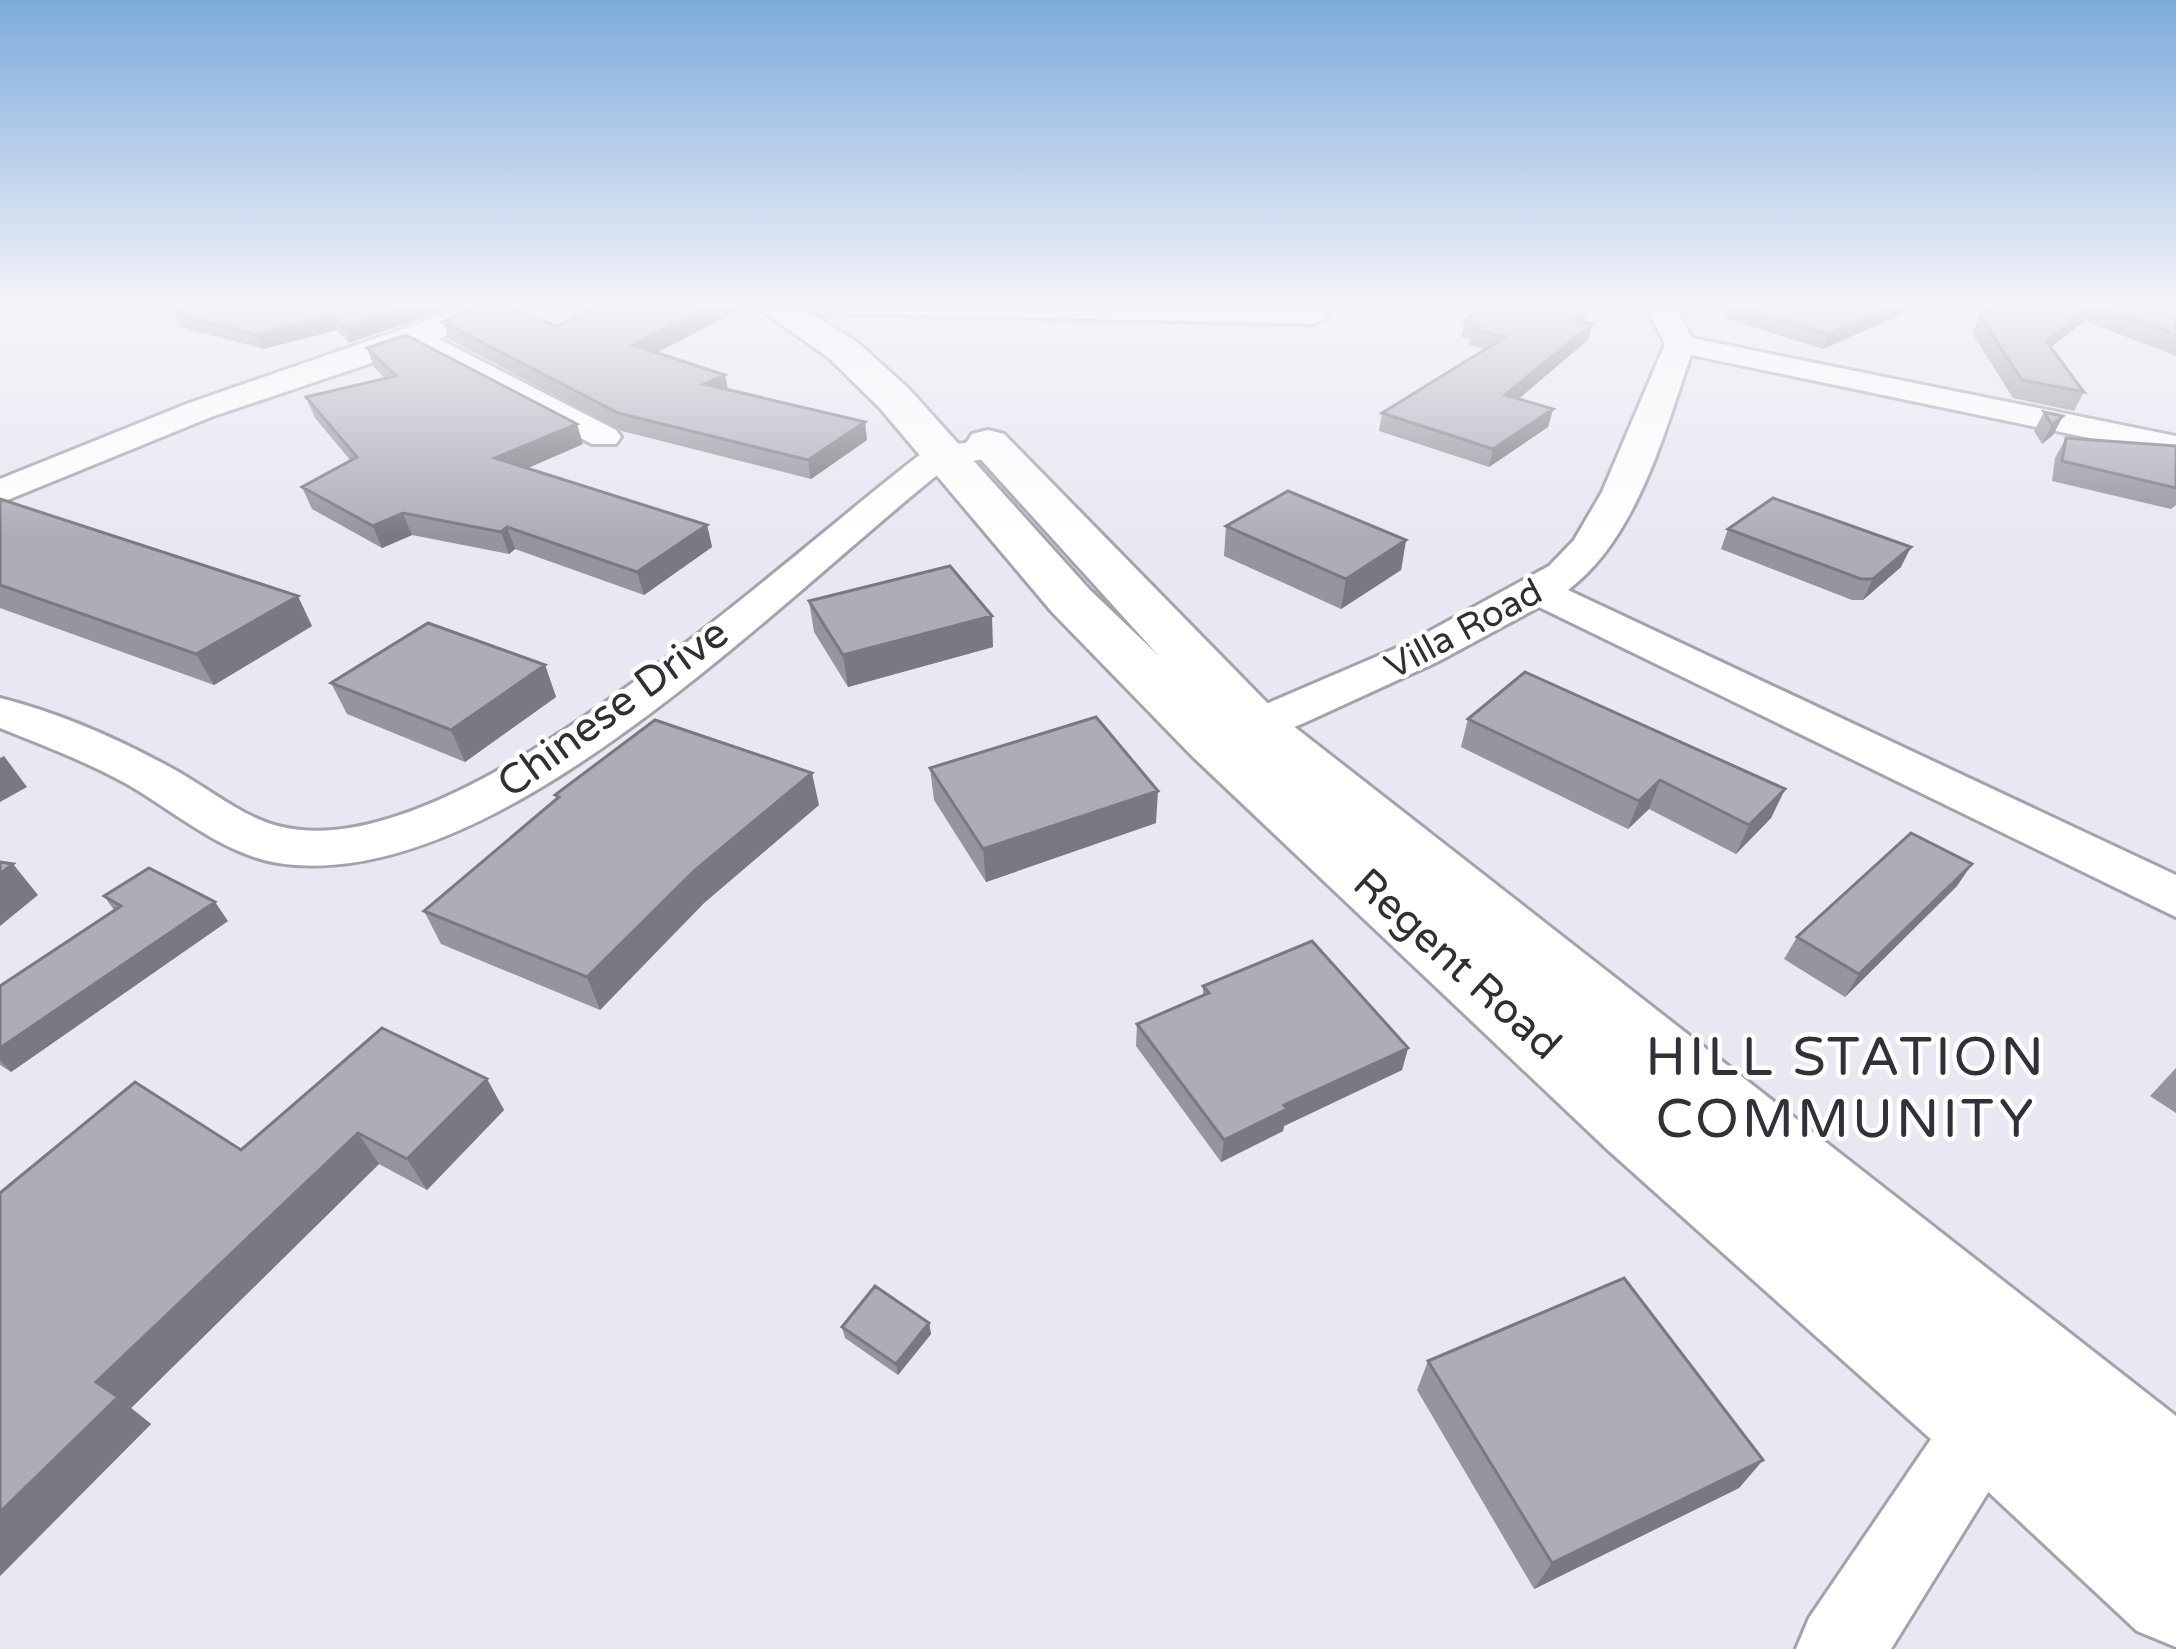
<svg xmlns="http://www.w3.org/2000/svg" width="2176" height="1649" font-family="'Varela Round',sans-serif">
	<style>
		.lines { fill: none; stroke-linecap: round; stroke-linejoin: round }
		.street-casing { stroke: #a3a2ad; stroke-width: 6 }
		.primary-casing { stroke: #a3a2ad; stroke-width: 6 }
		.street { fill: #fff; fill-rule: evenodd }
		.primary { fill: #fff; fill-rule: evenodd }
		.wall { fill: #95959e }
		.shaded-wall { fill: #797981 }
		.building { fill: #adadb8; stroke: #797981; stroke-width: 3 }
		.labels { text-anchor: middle; stroke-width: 9; stroke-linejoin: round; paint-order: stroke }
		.far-street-label { font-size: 36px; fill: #303034; stroke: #fff }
		.street-label { font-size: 42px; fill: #303034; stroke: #fff }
		.near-neighbourhood-label { font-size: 54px; letter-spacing: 3px; fill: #32313a; stroke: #fff }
	</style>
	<rect width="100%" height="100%" fill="#e8e7f2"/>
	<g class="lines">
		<defs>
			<path id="street" d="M472,305H511L439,339L616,430L621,437L616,444H592L413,349L211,417L0,503V479L189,403Z
				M803,305L1315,308L1329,316L1315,324L817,313Z
				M1645,305H1674L1692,338L2176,436V456L1691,355C1664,433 1637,538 1568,590L2176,875V917L1539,607L1437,662L1304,723L1237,751L1220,756L1203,751L1196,741L1203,731L1406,644L1549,566L1574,540L1602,492L1665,344Z
				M994,439L1006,442L1011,449L1006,456L951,464C787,592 498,897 278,863C222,854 173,810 125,783C85,761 42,745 0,728V698C60,713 123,741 177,771C209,789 245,819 282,827C460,869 789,552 929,448Z
				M2001,1376L2028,1388L2040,1415L2028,1442L2015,1449L1891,1649H1796L1809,1618L1961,1395Z"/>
			<path id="primary" d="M754,305H797L857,342L909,389L1090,590L1158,655L966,443L972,434L988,430L1004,434L1278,714L2176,1416V1647L2137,1631L1952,1458L1609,1151L1192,756L1052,612L879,407L829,358Z"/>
		</defs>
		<use href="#street" class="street-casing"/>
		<use href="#primary" class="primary-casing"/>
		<use href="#street" class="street"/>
		<use href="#primary" class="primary"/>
	</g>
	<path class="wall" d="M458,305L349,343L337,330L263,349L181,327L174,313Z
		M1487,305H1591L1589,312L1582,321L1588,340L1518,399L1553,409L1548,427L1489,467L1379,431L1382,413L1485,349L1469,345L1470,339L1461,337L1465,321Z
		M1728,305H1922L1823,349L1724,318Z
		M1992,305H2176V356L2085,321L2051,347L2084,392L2074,411L2013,398L1972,333L1980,316Z
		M737,311L656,353L728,390L865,422L867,440L811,479L622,431L449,339L443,322L557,326Z
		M367,348L583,444L528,468L707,525L712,547L644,595L515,549L509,554L412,535L382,548L312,509L302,487L351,461L315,418L306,397L385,378L374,367Z
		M2044,412L2063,416L2053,435L2042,444L2034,431Z
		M2066,438L2176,446V505L2171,509L2052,481L2055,458Z
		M0,499L312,626L214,685L0,608Z
		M1226,526L1406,540L1401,570L1341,609L1224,556Z
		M1728,529L1901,567L1863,600H1852L1721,549Z
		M809,601L993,647L848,687L814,632Z
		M545,665L556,697L465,762L347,714L331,683Z
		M1468,719L1785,789L1771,818L1736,854L1649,809L1628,829L1461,747Z
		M930,768L1156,823L986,882L934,800Z
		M555,795L819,805L704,903L600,1010L441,944L424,911L556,799Z
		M1957,886L1845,997L1784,959L1797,937Z
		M104,896L228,921L11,1072L0,1065V986L114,910Z
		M1203,986L1408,1048L1402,1070L1284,1126L1283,1131L1221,1162L1136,1046L1137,1024L1203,995Z
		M2176,1068V1113L2150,1096Z
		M487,1079L504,1110L427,1190L379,1164L131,1408L151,1424L0,1576L241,1150Z
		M929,1323L931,1334L898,1375L845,1338L842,1327Z
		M1428,1361L1763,1460L1739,1488L1534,1589L1417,1390Z"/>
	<path class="shaded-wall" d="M412,305H458L349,343L344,328Z
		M713,305H736L737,311L637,363L633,345Z
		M1587,305H1591L1589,312L1571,336L1576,320Z
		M1895,305H1922L1823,349L1829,334Z
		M2093,305L2085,321L2037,358L2046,341Z
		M331,316L337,330L263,349L256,335Z
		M1592,324L1588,340L1502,413L1505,395Z
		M725,375L729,393L704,384Z
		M1553,409L1548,427L1489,467L1493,449Z
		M2063,416L2053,435L2042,444L2052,425Z
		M865,422L867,440L811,479L808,460Z
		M577,424L583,444L502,479L495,458Z
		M403,513L412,535L382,548L373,526Z
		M707,525L712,547L644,595L637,572Z
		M507,527L515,549L509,554L501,532Z
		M1406,540L1401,570L1341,609L1346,579Z
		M1911,547L1901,567L1863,600L1873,579Z
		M298,596L312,626L214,685L196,654Z
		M992,616L993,647L848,687L843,655Z
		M545,665L556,697L465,762L451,730Z
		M4,756L27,787L0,802V758Z
		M812,773L819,805L704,903L600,1010L587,977L695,870Z
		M1660,780L1649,809L1628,829L1639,801Z
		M1785,789L1771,818L1736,854L1749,825Z
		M1158,791L1156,823L986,882L983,849Z
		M13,864L38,895L0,926V874Z
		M1972,864L1957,886L1845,997L1859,974Z
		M215,902L228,921L11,1072L0,1060V1048Z
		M1408,1048L1402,1070L1284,1126L1283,1131L1221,1162L1224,1140L1284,1105Z
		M487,1079L504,1110L427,1190L407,1159Z
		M358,1133L379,1164L131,1408L151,1424L0,1576V1512L96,1382Z
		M929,1323L931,1334L898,1375L896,1364Z
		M1763,1460L1739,1488L1534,1589L1552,1563Z"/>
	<path class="building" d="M196,305H412L344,328L331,316L256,335L174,313Z
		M481,305H499L557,326L602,305H713L633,345L725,375L704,384L865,422L808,460L618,413L443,322Z
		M1487,305H1587L1576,320L1592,324L1505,395L1553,409L1493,449L1382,413L1505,337L1472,329L1479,325L1465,321Z
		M1733,305H1895L1829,334Z
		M1992,305H2093L2046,341L2084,392L2022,380L1980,316Z
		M2096,305H2176V335Z
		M406,335L577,424L495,458L707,525L637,572L507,527L501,532L403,513L373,526L302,487L357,457L306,397L396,376L367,348Z
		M2044,412L2063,416L2052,425Z
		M2066,438L2176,446V488L2062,461Z
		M1288,491L1406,540L1346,579L1226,526Z
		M1773,498L1911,547L1873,579H1861L1728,529Z
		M0,499L298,596L196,654L0,585Z
		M950,566L992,616L843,655L809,601Z
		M428,623L545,665L451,730L331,683Z
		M1525,672L1785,789L1749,825L1660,780L1639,801L1468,719Z
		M1096,717L1158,791L983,849L930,768Z
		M655,720L812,773L695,870L587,977L424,911L559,797L555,795Z
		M1911,833L1972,864L1859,974L1797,937Z
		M0,862L13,864L0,874Z
		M149,868L215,902L0,1048V986L121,906L104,896Z
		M1312,941L1408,1048L1284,1105L1287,1109L1224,1140L1137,1024L1209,993L1203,986Z
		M382,1028L487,1079L407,1159L358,1133L96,1382L118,1397L0,1512V1193L135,1082L241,1150Z
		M1624,1278L1763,1460L1552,1563L1428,1361Z
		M875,1286L929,1323L896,1364L842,1327Z"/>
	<linearGradient id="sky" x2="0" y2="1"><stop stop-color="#7cabdb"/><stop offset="0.57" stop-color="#f5f4f9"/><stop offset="1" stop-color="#f5f4f9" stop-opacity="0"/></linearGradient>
	<rect width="2176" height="536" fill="url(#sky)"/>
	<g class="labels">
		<g class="far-street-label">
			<text transform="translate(1463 628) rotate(-28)" y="13">Villa Road</text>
		</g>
		<g class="street-label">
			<text transform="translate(612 707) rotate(-36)" y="15">Chinese Drive</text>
			<text transform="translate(1458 963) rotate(42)" y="15">Regent Road</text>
		</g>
		<g class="near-neighbourhood-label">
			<text x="1846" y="1075">HILL STATION<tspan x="1846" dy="62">COMMUNITY</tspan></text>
		</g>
	</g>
</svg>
